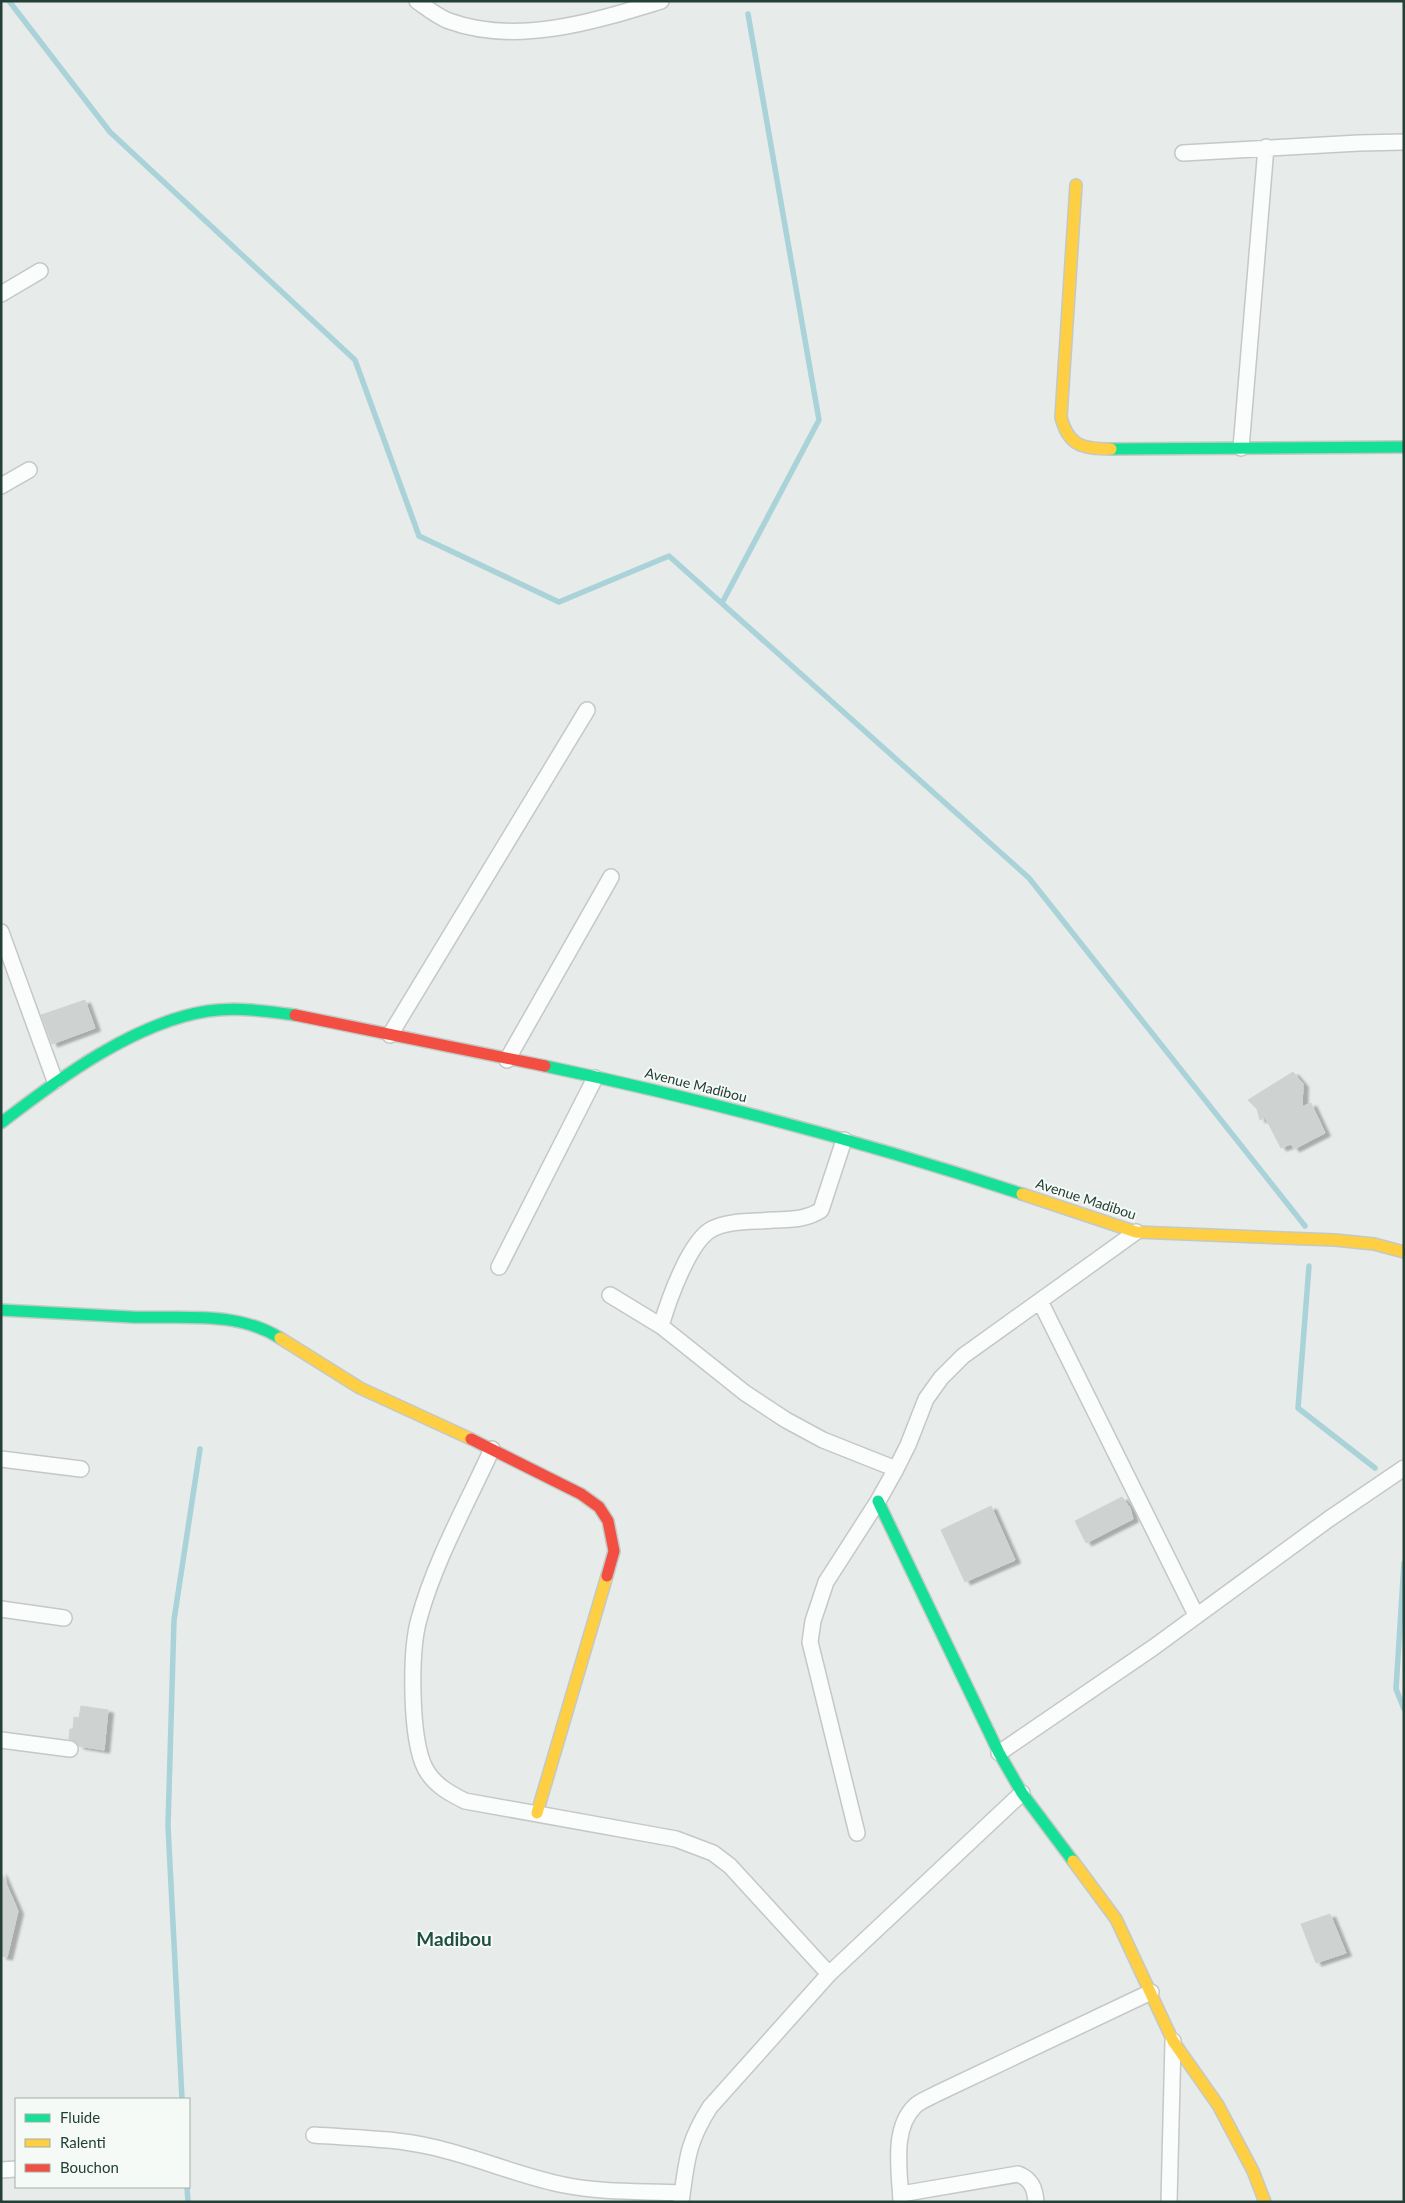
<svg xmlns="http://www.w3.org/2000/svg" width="1405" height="2203" font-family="Lato,sans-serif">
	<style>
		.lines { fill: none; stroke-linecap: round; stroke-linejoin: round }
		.stream { stroke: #a9d3d8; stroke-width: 5.5 }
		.building { fill: #ced2d0; stroke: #cfd4d2; filter: url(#shadow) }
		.street-casing { stroke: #c4c8c6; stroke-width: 18 }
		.fast-casing { stroke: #c2c9c6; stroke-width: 14 }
		.slow-casing { stroke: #c2c9c6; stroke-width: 14 }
		.jam-casing { stroke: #c2c9c6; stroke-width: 14 }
		.street { stroke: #fbfcfc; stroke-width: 15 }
		.fast { stroke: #16e098; stroke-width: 11 }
		.slow { stroke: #ffcf43; stroke-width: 11 }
		.jam { stroke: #f24e42; stroke-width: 11 }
		.labels { text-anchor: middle; stroke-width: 4; stroke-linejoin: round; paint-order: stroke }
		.street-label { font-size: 14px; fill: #243f36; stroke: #f5faf7 }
		.district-label { font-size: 19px; font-weight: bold; fill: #215042; stroke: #f5faf7 }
	</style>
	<defs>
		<filter id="shadow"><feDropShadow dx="5.5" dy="3" stdDeviation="1" flood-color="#0004"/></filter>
	</defs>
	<rect width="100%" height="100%" fill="#e7ebe9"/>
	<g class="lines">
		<path class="stream" d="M9,1L110,132L355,360L419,536L559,602L669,556L1029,878L1305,1226
			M722,603L819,420L748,14
			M1309,1266L1298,1408L1375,1468
			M1404,1563L1396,1689L1404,1709
			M182,2099L168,1826L174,1620L200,1449
			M187,2187L188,2202"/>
	</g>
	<path class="building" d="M85,1000L95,1028L52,1044L41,1015Z
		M1293,1072L1303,1084L1302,1107L1311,1103L1325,1133L1294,1149L1291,1144L1281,1148L1265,1117L1260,1120L1257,1109L1248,1100Z
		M1122,1497L1130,1508L1133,1519L1086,1543L1075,1521Z
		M991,1506L1015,1560L965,1582L941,1530Z
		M81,1706L108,1710L104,1750L79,1746L75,1741L69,1739L70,1729H73L74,1717L79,1718Z
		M1,1872L18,1911L7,1957L1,1956Z
		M1330,1914L1346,1953L1316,1963L1301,1924Z"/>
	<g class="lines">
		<defs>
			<path id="street" d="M417,1C427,8 438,17 449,21C518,46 595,21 661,1
				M1183,153L1359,143L1404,142
				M1,294L40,271
				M1241,448L1266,147
				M1,486L29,470
				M1,932L55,1081
				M390,1035L587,710
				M507,1060L611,877
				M499,1267L595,1078
				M610,1295L661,1326L745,1393L786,1420L823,1440L896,1469
				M1040,1301L1196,1615
				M661,1326C668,1302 689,1241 712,1229C729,1220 754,1222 773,1220C790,1219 806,1220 821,1210L844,1140
				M492,1449C467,1504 435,1560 419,1619C410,1651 410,1738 425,1768C434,1785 449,1793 465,1801L676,1839L713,1853L730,1866L829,1974
				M1,1459L81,1469
				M1,1609L64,1618
				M1,1740L70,1749
				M999,1753L1154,1647L1329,1519L1404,1468
				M857,1833L810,1642L813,1621L826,1582L878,1501L896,1469L908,1445L926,1399L941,1378L963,1356L1136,1232
				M314,2135C353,2138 394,2138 432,2147C477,2157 519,2176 564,2185C603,2193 643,2191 682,2193
				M1,2170L16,2169
				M901,2194L1018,2174C1031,2179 1035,2188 1036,2202
				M681,2202C687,2160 687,2143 710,2107L829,1974L1022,1793
				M901,2202C900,2173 891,2129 915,2106C920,2101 929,2098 936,2094L1151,1992
				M1169,2202L1173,2041"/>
			<path id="fast" d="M1111,449L1404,447
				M545,1066C706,1100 866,1142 1022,1194
				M1,1123C58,1079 135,1022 208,1011C237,1007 267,1011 295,1015
				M1,1310C44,1312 87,1315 131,1317C179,1319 236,1310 280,1338
				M878,1501L999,1753L1022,1793L1073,1861"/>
			<path id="slow" d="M1076,185L1061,417C1068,446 1083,449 1111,449
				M1022,1194L1136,1232L1335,1240L1374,1244L1404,1252
				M280,1338L360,1388L471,1439
				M537,1813L607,1576
				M1073,1861L1116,1919L1173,2041L1218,2105L1253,2171L1265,2202"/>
			<path id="jam" d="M295,1015L545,1066
				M471,1439L581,1494L599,1507L608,1521L614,1551L607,1576"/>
		</defs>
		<use href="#street" class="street-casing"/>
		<use href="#fast" class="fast-casing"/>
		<use href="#slow" class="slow-casing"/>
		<use href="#jam" class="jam-casing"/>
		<use href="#street" class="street"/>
		<use href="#fast" class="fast"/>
		<use href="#slow" class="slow"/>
		<use href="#jam" class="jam"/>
	</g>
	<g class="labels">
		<g class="street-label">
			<text transform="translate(696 1085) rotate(14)" y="5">Avenue Madibou</text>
			<text transform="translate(1086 1199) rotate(18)" y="5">Avenue Madibou</text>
		</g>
		<g class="district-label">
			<text x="454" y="1946">Madibou</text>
		</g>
	</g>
	<rect width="1405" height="2203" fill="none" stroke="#243f36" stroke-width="5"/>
	<rect x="15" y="2098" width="175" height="90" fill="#f5faf7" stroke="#a1afaa"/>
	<rect x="25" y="2114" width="25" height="8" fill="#16e098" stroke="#a1afaa"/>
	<text x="60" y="2123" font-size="15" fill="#243f36">Fluide</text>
	<rect x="25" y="2139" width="25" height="8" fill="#ffcf43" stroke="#a1afaa"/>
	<text x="60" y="2148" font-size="15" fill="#243f36">Ralenti</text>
	<rect x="25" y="2164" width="25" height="8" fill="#f24e42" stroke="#a1afaa"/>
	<text x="60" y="2173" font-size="15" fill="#243f36">Bouchon</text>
</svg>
